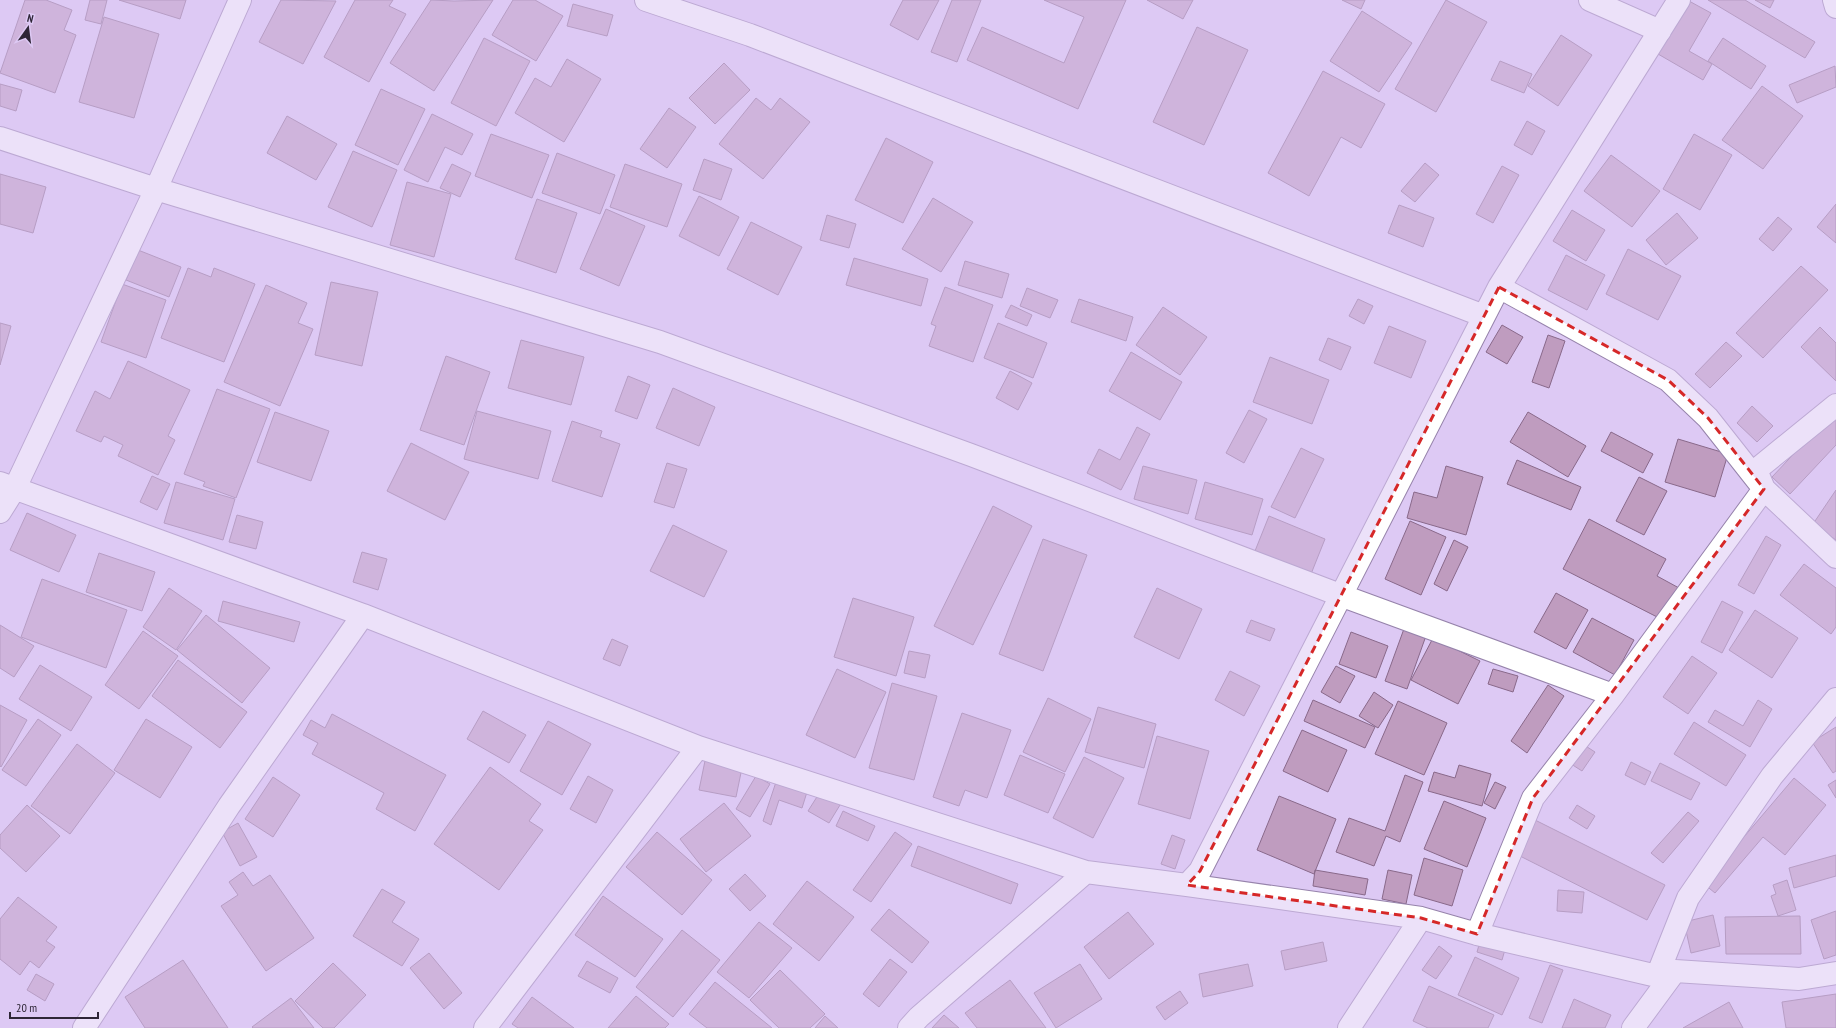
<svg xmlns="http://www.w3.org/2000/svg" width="1836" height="1028" font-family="'PT Sans Narrow',sans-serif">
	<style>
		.building { fill: #bf9cbf; stroke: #89698a }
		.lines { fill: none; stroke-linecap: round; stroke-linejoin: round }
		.minor-casing { stroke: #9683ab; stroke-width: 24 }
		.minor { stroke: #fff; stroke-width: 22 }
		.marked { fill: none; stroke: #d62828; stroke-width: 3; stroke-dasharray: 8 5; stroke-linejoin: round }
	</style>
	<rect width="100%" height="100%" fill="#ddc9f4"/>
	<path class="building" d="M25,0H46L72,10L64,30L76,35L55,93L0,73Z
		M90,0H107L101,24L85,20Z
		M119,0H186L180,19Z
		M281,0L336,1L303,64L259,42Z
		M355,0H393L389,6L406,14L369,82L324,57Z
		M431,0L454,1L493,0L434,91L390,63Z
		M513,0H535L563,16L536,61L492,35Z
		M903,0H939L918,40L890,25Z
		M952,0H981L957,62L931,52Z
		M1044,0H1126L1078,109L967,60L982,27L1064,63L1084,17Z
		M1147,0H1193L1183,19Z
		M1342,0H1365L1361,9Z
		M1446,0L1487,22L1436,112L1395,89Z
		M1708,0H1745L1815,42L1805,58Z
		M1755,0H1774L1770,8Z
		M1689,1L1711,13L1689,51L1712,64L1703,80L1658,54Z
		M573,4L613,15L607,36L567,26Z
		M1362,11L1412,43L1379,92L1330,61Z
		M104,17L159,34L134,118L79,102Z
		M1197,27L1248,50L1204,145L1153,122Z
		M1561,35L1592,55L1558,106L1528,86Z
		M484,38L530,61L496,126L451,103Z
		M1723,38L1766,66L1751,89L1708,61Z
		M567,59L601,79L564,142L515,113L535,78L551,87Z
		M1500,61L1532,74L1524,93L1491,80Z
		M724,63L750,90L715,124L689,98Z
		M1835,66L1836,87L1797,103L1789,85Z
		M1323,71L1385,104L1361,148L1341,137L1309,196L1268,173Z
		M0,84L22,90L16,111L0,106Z
		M1762,86L1803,116L1763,169L1722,140Z
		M381,89L425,109L398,165L355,145Z
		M756,98L771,110L780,98L810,122L763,179L719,144Z
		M669,108L696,127L667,168L640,149Z
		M432,114L473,134L462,155L445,147L428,182L404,170Z
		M287,116L337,144L316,180L267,153Z
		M1527,121L1545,131L1532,155L1514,145Z
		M491,134L549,155L532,198L475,176Z
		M1694,134L1732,155L1700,210L1663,189Z
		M886,138L933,162L903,223L855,200Z
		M353,151L397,170L372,227L328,207Z
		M557,153L615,175L600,214L542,193Z
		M1611,155L1660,191L1632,227L1584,191Z
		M704,159L732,169L721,200L693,190Z
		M1425,163L1439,175L1415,202L1401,191Z
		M452,164L471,173L460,197L440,188Z
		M625,164L682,184L667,227L610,207Z
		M1502,166L1519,175L1493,223L1476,214Z
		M0,174L46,187L33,233L0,224Z
		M407,182L451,194L434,257L390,245Z
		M699,196L739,217L719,256L679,236Z
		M933,198L973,222L941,272L902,249Z
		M537,199L577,213L556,273L515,259Z
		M1836,204V243L1817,227Z
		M1399,205L1434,218L1423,247L1388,233Z
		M606,209L645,226L619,286L580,269Z
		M1572,210L1605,230L1586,261L1553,241Z
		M1677,213L1698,238L1666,265L1646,240Z
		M827,215L856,224L849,248L820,240Z
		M1778,217L1792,229L1773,251L1759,239Z
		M751,222L802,247L778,295L727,269Z
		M1628,249L1681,276L1658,320L1606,294Z
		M138,250L181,267L169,297L126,280Z
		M1566,255L1605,275L1587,310L1548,290Z
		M854,258L928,279L921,306L846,285Z
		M965,261L1009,274L1002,298L958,285Z
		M1801,266L1828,290L1763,358L1736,333Z
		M188,268L211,277L214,268L255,284L224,362L161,338Z
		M331,282L378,292L362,366L315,355Z
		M122,284L166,300L146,358L101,342Z
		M266,285L307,303L298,323L313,329L280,406L224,382Z
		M945,287L993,305L973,362L929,346L936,326L931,324Z
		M1027,288L1058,300L1050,318L1020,306Z
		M1079,299L1133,317L1126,341L1071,322Z
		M1358,299L1373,306L1364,324L1349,316Z
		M1011,305L1032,315L1027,326L1005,317Z
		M1163,307L1207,337L1180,375L1136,345Z
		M0,323L11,326L0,365Z
		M998,323L1047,343L1033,378L984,358Z
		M1502,325L1523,337L1507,364L1486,352Z
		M1389,326L1426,341L1411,378L1374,363Z
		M1820,327L1836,343V381L1801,347Z
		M1548,335L1565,341L1549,388L1532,382Z
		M1328,338L1351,347L1341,370L1319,360Z
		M521,340L584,357L571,405L508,388Z
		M1726,342L1742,356L1710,388L1695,374Z
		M1131,352L1182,382L1160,420L1109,391Z
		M446,356L490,372L464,445L420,430Z
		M1270,357L1329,380L1312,424L1253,402Z
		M128,361L190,390L168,436L175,440L158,475L118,456L123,445L104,436L101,442L76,431L95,391L110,399Z
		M1010,371L1032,383L1018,410L996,398Z
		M628,376L650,385L637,419L615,411Z
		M673,388L715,407L699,446L656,428Z
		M217,389L270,409L236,498L203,486L205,482L184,474Z
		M1752,406L1773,426L1757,442L1737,423Z
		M1836,409V445L1790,494L1772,477Z
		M1249,410L1267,419L1244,463L1226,453Z
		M477,411L551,431L538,479L464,459Z
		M275,412L329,431L311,481L257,462Z
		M1528,412L1586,446L1568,477L1510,442Z
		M572,421L602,431L600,437L620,444L602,497L552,481Z
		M1137,427L1150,434L1121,490L1087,473L1099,449L1120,460Z
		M1611,432L1653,454L1643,473L1601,451Z
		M1678,439L1728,454L1715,497L1665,482Z
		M411,443L469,472L445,520L387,491Z
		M1301,448L1324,459L1295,518L1271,507Z
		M1517,460L1581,487L1571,510L1507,484Z
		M667,463L687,469L674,508L654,502Z
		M1143,466L1197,480L1188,514L1134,499Z
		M1446,466L1483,477L1466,535L1407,518L1414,492L1437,498Z
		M152,476L170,484L157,510L140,502Z
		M1639,477L1667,491L1644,535L1616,521Z
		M176,482L235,499L223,540L164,523Z
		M1205,482L1263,499L1252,535L1195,519Z
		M1836,490V540L1813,524Z
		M993,506L1032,526L973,645L934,626Z
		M27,513L76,535L59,572L10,550Z
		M237,515L263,522L256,549L229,542Z
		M1269,516L1325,539L1311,574L1255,551Z
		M1589,519L1666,559L1657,576L1679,588L1663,620L1563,569Z
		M1410,521L1446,537L1421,595L1385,579Z
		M673,525L727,551L704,597L650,571Z
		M1766,536L1781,545L1754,594L1738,585Z
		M1043,539L1087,555L1043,671L999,654Z
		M1454,540L1468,547L1447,591L1434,584Z
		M362,552L387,559L378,590L353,582Z
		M99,553L155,572L142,611L86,592Z
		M1804,564L1836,588V627L1831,634L1780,595Z
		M42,579L127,610L106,668L21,637Z
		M169,588L202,611L176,650L143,627Z
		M1157,588L1202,609L1179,659L1134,637Z
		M1556,593L1588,610L1566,649L1534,632Z
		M853,598L914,617L896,676L834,657Z
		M223,601L300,622L294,642L218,621Z
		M1722,601L1743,612L1722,653L1701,642Z
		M1755,610L1798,638L1772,678L1729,650Z
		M206,615L270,668L242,703L177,650Z
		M1592,618L1634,640L1615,675L1573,652Z
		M1251,620L1275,629L1270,641L1246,632Z
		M0,625L34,646L14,677L0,668Z
		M1405,626L1427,633L1407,689L1385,681Z
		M143,631L178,656L139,709L105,685Z
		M1351,632L1388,646L1376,678L1339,664Z
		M1433,638L1480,661L1458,704L1411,680Z
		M612,639L628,646L620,666L603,659Z
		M909,651L930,655L925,678L904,673Z
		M1692,656L1717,673L1688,714L1663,697Z
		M178,660L247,712L220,748L152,696Z
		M40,665L92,697L71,731L19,699Z
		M1336,666L1355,676L1340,703L1321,692Z
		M837,669L886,692L855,758L806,735Z
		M1493,669L1518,676L1513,692L1488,684Z
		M1230,671L1260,686L1244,716L1215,700Z
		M892,683L937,696L914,780L869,768Z
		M1548,685L1564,696L1527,753L1511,741Z
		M1374,692L1393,705L1378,728L1359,716Z
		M1048,698L1091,719L1065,772L1023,752Z
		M1313,700L1375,727L1365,748L1304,721Z
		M1758,700L1772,709L1750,747L1708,722L1715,710L1743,726Z
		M1398,701L1447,723L1424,775L1375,754Z
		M0,705L27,720L1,767L0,766Z
		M1098,707L1156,724L1144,768L1085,752Z
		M483,711L526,735L509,763L467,739Z
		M962,713L1011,730L987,798L965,790L959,806L933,797Z
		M332,714L446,775L415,831L376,809L384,793L312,754L318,743L303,735L311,720L325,728Z
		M38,719L61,735L26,786L2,770Z
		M146,719L192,747L160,798L114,770Z
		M548,721L591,744L562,795L520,771Z
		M1694,722L1746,755L1726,786L1674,754Z
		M1836,727V771L1833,773L1812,742Z
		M1302,730L1347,750L1328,792L1283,771Z
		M1157,736L1209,751L1190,819L1138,804Z
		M1581,743L1595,752L1582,771L1568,762Z
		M77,744L115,773L70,834L31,806Z
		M1020,755L1065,774L1048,813L1004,795Z
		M706,756L743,763L736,797L699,790Z
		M1084,757L1124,778L1093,838L1053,818Z
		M1631,762L1651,772L1645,785L1625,775Z
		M1660,763L1700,783L1691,800L1651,781Z
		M1459,765L1491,774L1482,806L1428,791L1434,772L1455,778Z
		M490,767L541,804L529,821L543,830L499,890L434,844Z
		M1405,775L1423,782L1400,842L1386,836L1374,866L1336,852L1349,818L1385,831Z
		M588,776L613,790L596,823L570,809Z
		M756,776L770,784L750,817L736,809Z
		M273,777L300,795L273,837L245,819Z
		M1794,778L1826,805L1785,855L1763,837L1715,893L1704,884Z
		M1836,780V798L1828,785Z
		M776,782L807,792L802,808L779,800L771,825L763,821Z
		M1495,782L1506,787L1495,809L1484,803Z
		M820,792L840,805L829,823L808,811Z
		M1279,796L1336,819L1314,874L1257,850Z
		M1444,801L1486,818L1467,867L1424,849Z
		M724,803L751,836L706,872L680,839Z
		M27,805L60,836L26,872L0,848V835Z
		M1577,805L1595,816L1587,829L1569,818Z
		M843,811L875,826L868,841L836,826Z
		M1688,812L1699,821L1663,863L1651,853Z
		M1531,818L1665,885L1647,920L1514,853Z
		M238,823L257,857L240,866L222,832Z
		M657,832L712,880L682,915L626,867Z
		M895,832L912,844L871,902L853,890Z
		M1172,835L1185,840L1175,869L1161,864Z
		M918,846L1018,884L1011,904L911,866Z
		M1836,855V876L1794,888L1789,868Z
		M1424,858L1463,870L1452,906L1414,895Z
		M1315,870L1368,879L1365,895L1313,886Z
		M1388,870L1412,875L1406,904L1382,899Z
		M243,872L253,886L270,875L314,938L266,971L221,906L238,895L229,882Z
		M745,874L766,896L750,911L729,889Z
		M1787,880L1796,910L1778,916L1771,896L1776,894L1773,885Z
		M807,881L854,917L819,961L773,924Z
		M382,889L405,902L392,922L419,939L402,966L353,936Z
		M1558,890L1584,892L1582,913L1557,911Z
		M603,896L663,939L635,977L575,935Z
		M18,897L57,927L46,941L55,947L39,968L30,961L20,975L0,959V919Z
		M889,909L929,942L912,963L871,930Z
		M1836,911V955L1824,959L1811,920Z
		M1128,912L1154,944L1109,979L1084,947Z
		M1713,915L1720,946L1691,953L1684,922Z
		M1800,916L1801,954H1726L1725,917Z
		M759,922L792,948L749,998L717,972Z
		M682,930L720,960L673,1017L636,987Z
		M1481,938L1506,946L1502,960L1477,952Z
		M1323,942L1327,961L1285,970L1281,951Z
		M1439,946L1452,956L1436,979L1422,970Z
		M429,953L462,993L444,1009L410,968Z
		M1475,957L1519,978L1502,1015L1458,995Z
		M890,959L907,972L879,1007L863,994Z
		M183,960L228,1028H145L125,997Z
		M587,961L618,978L610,993L578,976Z
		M333,963L366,995L334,1028H323L295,1001Z
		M1080,964L1102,999L1056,1028L1034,993Z
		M1248,964L1253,986L1203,997L1199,974Z
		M1550,965L1563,970L1542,1023L1529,1018Z
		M780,970L825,1014L810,1028H779L750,1000Z
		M36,974L54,984L45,1001L27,990Z
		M1010,980L1046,1028H977L965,1013Z
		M715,982L772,1028H707L689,1014Z
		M1429,986L1494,1015L1488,1028H1428L1413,1021Z
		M1180,991L1188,1003L1165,1020L1156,1007Z
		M1836,994V1028H1786L1782,1002Z
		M636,996L669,1024L665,1028H608Z
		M532,997L574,1028H518L512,1024Z
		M291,998L314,1028H253L252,1027Z
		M1574,999L1611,1015L1605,1028H1562Z
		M1729,1002L1743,1028H1683Z
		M944,1015L959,1028H932Z
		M825,1016L838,1028H815Z"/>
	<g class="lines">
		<defs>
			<path id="minor" d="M646,0L750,35L1484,316
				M1590,0L1660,31
				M1834,0L1836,7
				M0,138L156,189L660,342L971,455L1340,595L1613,695
				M1499,287L1668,380L1708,418L1764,489L1836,557
				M0,483L363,615L698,747L1086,872L1187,885L1421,918L1477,934L1657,976L1675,971L1799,979L1836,973
				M0,512L15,488L156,189L240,0
				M1187,885L1200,871L1499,287L1679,0
				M1477,934L1533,798L1613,695L1764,489L1756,470L1836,405
				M1657,976L1688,898L1772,776L1836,699
				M84,1028L229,806L363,615
				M485,1028L698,747
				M909,1028L919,1017L1086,872
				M1349,1028L1421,918
				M1633,1028L1675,971"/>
		</defs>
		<use href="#minor" class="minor-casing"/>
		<use href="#minor" class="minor"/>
	</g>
	<path d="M0 0H1836V1028H0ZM1499,287L1668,380L1708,418L1764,489L1533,798L1477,934L1421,918L1187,885L1200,871Z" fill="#ddc9f4" fill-opacity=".55" fill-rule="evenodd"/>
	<path class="marked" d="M1499,287L1668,380L1708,418L1764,489L1533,798L1477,934L1421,918L1187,885L1200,871Z"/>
	<g transform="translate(28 28) rotate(14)" stroke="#ddc9f4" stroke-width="3" paint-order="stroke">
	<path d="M0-3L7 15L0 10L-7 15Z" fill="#2e2636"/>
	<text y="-6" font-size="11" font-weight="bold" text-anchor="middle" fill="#2e2636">N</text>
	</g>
	<path d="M10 1012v6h88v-6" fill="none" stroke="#2e2636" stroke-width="2"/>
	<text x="16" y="1012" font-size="12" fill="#2e2636" stroke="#ddc9f4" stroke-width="3" paint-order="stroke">20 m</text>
</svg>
